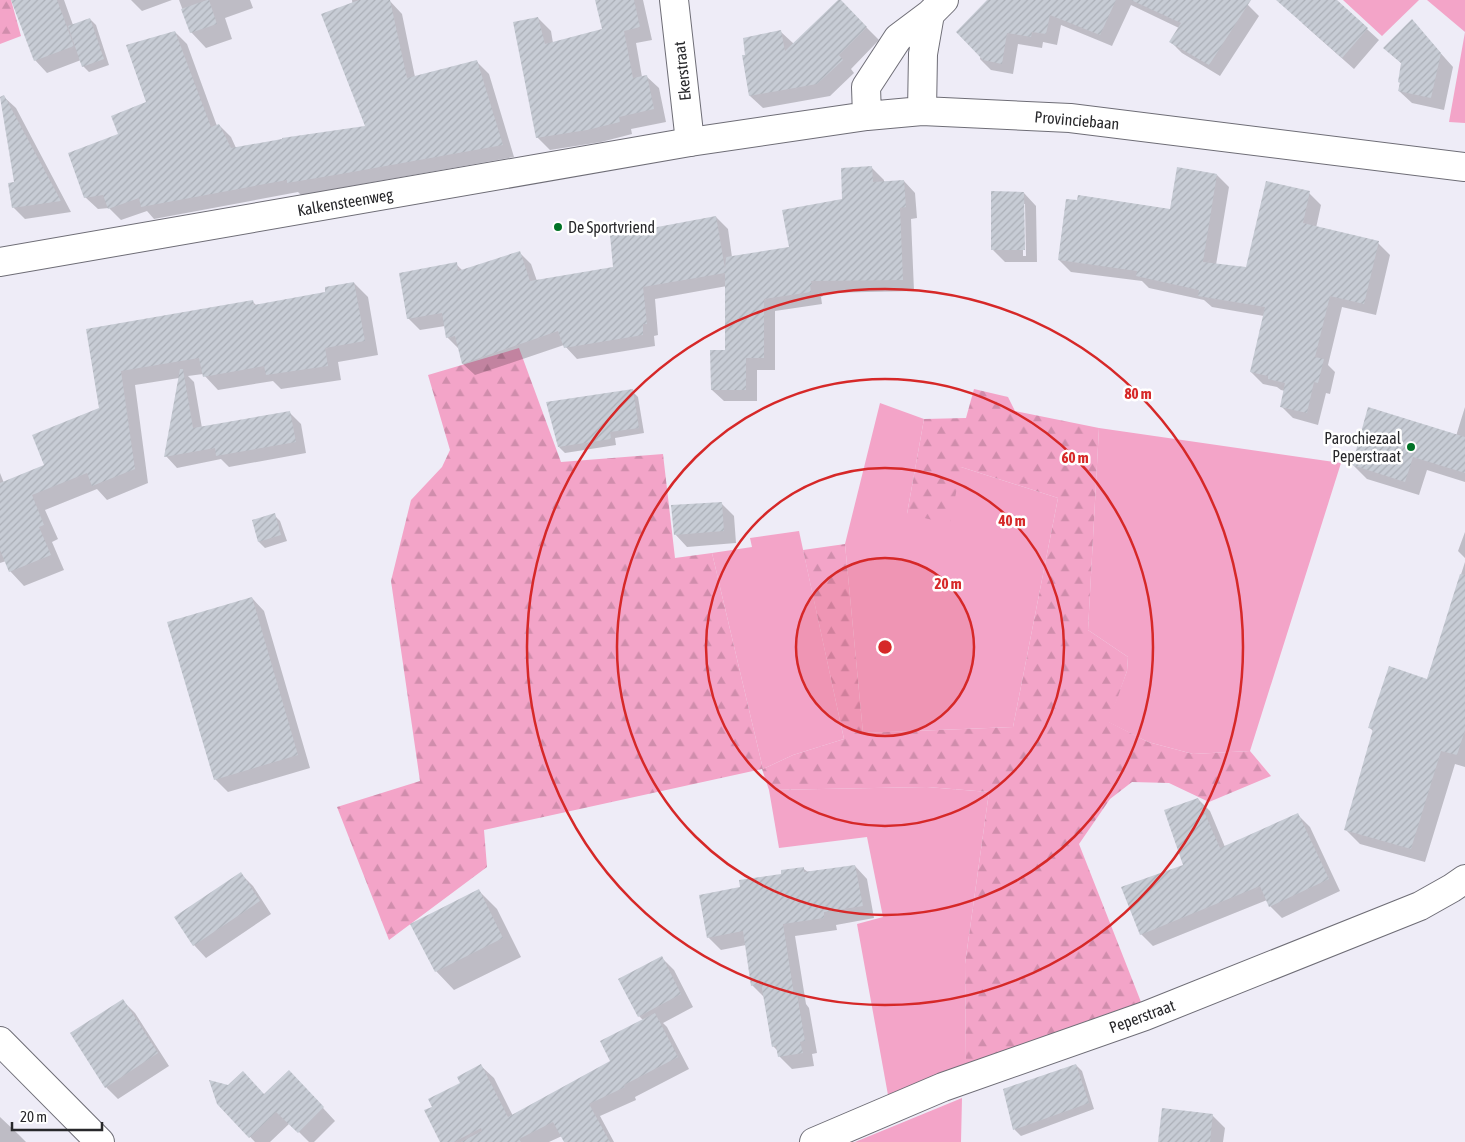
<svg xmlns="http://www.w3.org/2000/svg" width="1465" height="1142" font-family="'Asap Condensed',sans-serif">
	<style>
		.green { fill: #f3a4c8 }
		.forest { fill: url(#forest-firs) }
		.shadow { fill: #0003; fill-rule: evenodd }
		.building { fill: url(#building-hatch) }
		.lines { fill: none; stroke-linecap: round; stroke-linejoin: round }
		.minor-casing { stroke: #6e6d76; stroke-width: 30 }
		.major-casing { stroke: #6e6d76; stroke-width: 30 }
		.minor { stroke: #fff; stroke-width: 28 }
		.major { stroke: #fff; stroke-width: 28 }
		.ring { fill: none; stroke: #d62828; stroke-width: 2.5 }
		.poi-dot { fill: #007226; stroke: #fff; stroke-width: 2 }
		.labels { text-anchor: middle; stroke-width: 5; stroke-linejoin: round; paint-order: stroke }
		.street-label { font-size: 16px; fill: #28282b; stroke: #fff }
		.poi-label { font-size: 16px; fill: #28282b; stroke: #fff; text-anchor: start }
		.centre { fill: #d62828; stroke: #fff; stroke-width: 2.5 }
		.ring-label { font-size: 15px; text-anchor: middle; font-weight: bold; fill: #d62828; stroke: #fff; stroke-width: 5; stroke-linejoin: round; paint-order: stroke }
	</style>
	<defs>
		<pattern id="forest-firs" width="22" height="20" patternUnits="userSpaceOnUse" patternTransform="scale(1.25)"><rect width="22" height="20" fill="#f3a4c8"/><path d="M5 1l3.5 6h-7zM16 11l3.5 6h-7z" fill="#d08dac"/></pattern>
		<pattern id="building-hatch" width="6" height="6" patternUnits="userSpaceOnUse" patternTransform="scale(1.25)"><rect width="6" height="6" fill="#c7ccd5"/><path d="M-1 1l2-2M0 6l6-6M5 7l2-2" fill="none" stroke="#abafb7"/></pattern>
	</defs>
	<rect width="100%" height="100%" fill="#eeecf7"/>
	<path class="green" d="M1343,0H1419L1382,36Z
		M1427,0H1465V123L1449,122L1465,32Z
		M880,403L924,419L907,514L961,467L1058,498L1013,727L863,733L845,544Z
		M1099,428L1341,463L1250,751L1193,754L1148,742L1108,722L1127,671L1128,657L1088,630Z
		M799,531L844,739L793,755L763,769L712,553L752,547L750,538Z
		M927,787L989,792L965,964L966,1064L888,1095L857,924L883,917L867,837L779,848L769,790Z
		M962,1098L961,1142H855Z"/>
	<path class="forest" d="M0,0H11L21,36L0,44Z
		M519,348L561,462L663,454L675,558L712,553L763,769L793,755L844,739L803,550L845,544L863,733L1013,727L1058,498L961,467L950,524L907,514L924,419L966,418L974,389L1008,397L1015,411L1099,428L1088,630L1128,657L1127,671L1109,722L1148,742L1193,754L1250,751L1271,776L1209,802L1169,783L1132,782L1110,799L1079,844L1141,1002L966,1064L965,964L989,792L927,787L769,790L762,769L484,830L487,867L389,940L337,807L420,781L391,581L411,500L442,467L450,450L428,375Z"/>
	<path class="shadow" d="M13,0H64L73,25L90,19L96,25L109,65L89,72L83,66L81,60L47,73L35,60Z
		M131,0H172L142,11Z
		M179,0H250L253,8L225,18L232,39L206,48L191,32Z
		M352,0H389L402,14L415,77L477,62L489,74L514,157L301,195L298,192L154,219L147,211L121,220L109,208L98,209L85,197L120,135L148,103L175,32L187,44L217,126L219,125L231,137L236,148L367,127Z
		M596,0H643L652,40L636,43L642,77L646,76L659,88L666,122L631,129L632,134L601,142L550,150L538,138V18L551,31L553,43L603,30Z
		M1024,0H1237L1248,5L1259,16L1220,76L1182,53L1171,42L1179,28L1131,5L1112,46L1061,25L1057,45L1043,42L1042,48L1018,44L1013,74L991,70L980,59L991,2Z
		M1300,0H1335L1379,40L1354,69L1302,23Z
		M852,13L879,40L851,69L854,73L830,96L763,108L750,96L743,56L781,32L794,44Z
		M1412,21L1453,67L1444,110L1412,103L1399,91L1402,64L1385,48Z
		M4,97L16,108L71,212L25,219L13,207L16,183Z
		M872,168L884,180V182L904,181L915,193L917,218L911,219L914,291L822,293L823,296L821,297L822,304L775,311V370H757V401H724L712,390L727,352V286L655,299L658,335L654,336L655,346L577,359L564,345L475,375L463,364L459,349L447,337L445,326L420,330L408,318L456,264L463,271L519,252L531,264L537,281L615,268L654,232L716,217L728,229L732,257L790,248L844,200Z
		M1217,175L1229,187L1216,265L1247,269L1309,193L1321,205L1316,228L1378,243L1390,255L1376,315L1342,307L1328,365L1335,372L1330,394L1326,393L1318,425L1293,418L1281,406L1285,391L1281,390L1277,387L1263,384L1251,372L1264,316L1212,307L1204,300L1149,288L1142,281L1071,272L1059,260L1172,210Z
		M1024,193L1036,206L1037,262H1005L993,250ZM1023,204H1025L1026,256H1023Z
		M354,283L368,297L378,355L338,362L341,380L281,389L273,381L218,390L203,374L188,376L194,382L202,428L290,413L301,424L306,453L229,467L221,459L177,468L166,456L179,378L135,385L148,483L107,500L97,489L45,510L58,539L52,542L64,570L24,586L10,571L6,561L0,563V473L4,483L45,466L101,408L87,330L253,302L257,306L327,293Z
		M632,391L638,397L644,433L615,438L616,445L565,453L559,447Z
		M1465,407V482L1427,470L1419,495L1367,479L1353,465L1456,436Z
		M721,503L734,516L736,543L687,547L675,534Z
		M274,515L280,521L287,541L265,548L259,542L253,521Z
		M1465,532V558L1458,551Z
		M1465,562V767L1455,764L1425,862L1360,844L1346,830L1374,732L1369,727L1427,680Z
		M252,598L264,611L310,768L228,792L215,779Z
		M1198,799L1210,811L1225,847L1298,815L1310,827L1340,891L1282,918L1270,906L1267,900L1153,946L1141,934L1184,866Z
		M855,866L867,879L874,918L836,925L837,930L795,936L806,1004L809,1008L817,1053L812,1054L814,1066L792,1069L780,1057L779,1052L773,1046L765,998L752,985L746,945L721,950L708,937L741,888L804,869L808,872Z
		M241,874L253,886L271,914L206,958L194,945Z
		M479,891L497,909L521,957L454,990L436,971Z
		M662,958L674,970L693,1007L663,1023L667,1027L689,1069L635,1097L636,1100L600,1116L614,1142H567L562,1136L549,1142H441L434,1108L481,1066L494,1078L513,1116L612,1062L643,1020L639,1016Z
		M123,1001L135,1013L169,1066L118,1099L106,1087Z
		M1076,1065L1082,1071L1094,1109L1021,1136L1015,1130L1004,1090Z
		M301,1084L335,1121L314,1142H309L290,1123L270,1142H255L218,1103L264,1096Z
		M1212,1115L1225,1128L1223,1142H1159Z
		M0,1117L18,1134L26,1142H0Z"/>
	<path class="building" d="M11,0H57L74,46L34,61Z
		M207,0H209L217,24L190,33L181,9Z
		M359,0H390L407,78L477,60L503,145L341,174L287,183V180L141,207L139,198L108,209L103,195L84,198L68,153L118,134L111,116L146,102L126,45L175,31L211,127L219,124L231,148L282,139V138L365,126L321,14Z
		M595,0H634L640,27L624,31L633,78L647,75L654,109L619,117L620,122L587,130L536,138L513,22L538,17L545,44L602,29Z
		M838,0H841L867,27L839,55L843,60L817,84L749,96L742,55H745L743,38L781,30L785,51Z
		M987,0H1116L1100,35L1050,15L1046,34L1032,32L1031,37L1007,33L1002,64L983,60L956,32Z
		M1131,0H1251L1209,65L1169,42L1181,23Z
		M1276,0H1337L1368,28L1342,58Z
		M90,18L104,59L82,67L68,26Z
		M1412,19L1441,53L1431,98L1398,91L1400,83L1398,82L1401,63L1383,48Z
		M4,95L61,201L12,208L8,183L14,182L0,97Z
		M872,166L873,182L904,180L906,207L900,208L903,280L811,281L812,285H810L811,292L764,299V358H746V390H711L710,350H725V273L643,287L647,324H643V335L564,348L558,331L462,364L455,336L446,338L442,313L407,319L399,273L457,262L458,271L520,251L530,281L613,267L610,235L652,231V228L716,216L725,269L726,257L789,247L782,210L842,199L841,168Z
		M1177,167L1217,174L1203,262L1246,267L1266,181L1310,191L1303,223L1379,241L1364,304L1330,296L1315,357L1324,359L1318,383L1314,382L1307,413L1280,407L1285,383L1268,379V376L1250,372L1265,307L1198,296L1199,290L1136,276L1137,271L1058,260L1066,199L1077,200L1078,195L1170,209Z
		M991,191L1024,192L1025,250H991Z
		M354,282L365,341L325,348L328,366L266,375L264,366L203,377L199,358L121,371L135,469L92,486L87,473L32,495L44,525L39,527L51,555L9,572L0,550V483L44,465L32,435L99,408L86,329L253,300L254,305L325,292V287Z
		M180,369H183L193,428L290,411L296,442L216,456L215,448L164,457Z
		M633,389L639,428L610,432L611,439L558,447L546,402Z
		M1368,407L1465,437V473L1413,457L1405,482L1352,465Z
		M722,502L724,531L674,535L671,505Z
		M275,513L281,535L258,542L252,520Z
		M1460,574L1465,575V730L1457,755L1441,751L1411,849L1344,830L1373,729L1368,728L1389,666L1427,679Z
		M252,597L298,755L214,780L167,622Z
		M1198,798L1220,848L1298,813L1329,879L1269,907L1260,886L1140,935L1121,887L1183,865L1164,810Z
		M855,865L863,906L824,912V918L783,924L794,994H797L805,1041L800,1042L803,1053L778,1057L776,1046L772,1047L761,983L751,986L743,931L707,938L699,895L740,887L739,880L781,874V870L804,867V872Z
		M241,872L260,901L193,946L174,917Z
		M479,889L503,938L435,972L410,924Z
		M662,956L681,994L638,1017L618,979Z
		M123,999L158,1053L105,1088L70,1033Z
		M655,1013L678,1057L624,1085L625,1087L589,1104L610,1142H564L553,1122L519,1139L521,1142H461L482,1131L481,1128L454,1142H440L424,1110L432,1107L428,1099L460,1083L457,1077L481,1064L508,1117L610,1061L600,1041Z
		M1076,1064L1089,1103L1013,1130L1003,1089Z
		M289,1070L324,1107L298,1133L276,1112L249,1138L217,1104L209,1080L228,1085L243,1071L264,1094Z
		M1162,1108L1213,1114L1210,1142H1158Z"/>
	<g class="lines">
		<defs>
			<path id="minor" d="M674,0L690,142
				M0,1041L100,1142
				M814,1142L943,1087L1145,1016L1420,906L1452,888L1465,879"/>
			<path id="major" d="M922,111L923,54L930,14
				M867,116L866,87L898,38L930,14L944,0
				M0,262L690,142L867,116L922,111L1070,118L1465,167"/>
		</defs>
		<use href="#minor" class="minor-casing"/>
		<use href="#major" class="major-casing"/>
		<use href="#minor" class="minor"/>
		<use href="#major" class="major"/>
	</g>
	<circle cx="885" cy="647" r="89" fill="#d62828" fill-opacity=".12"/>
	<g class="ring">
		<circle cx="885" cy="647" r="89"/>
		<circle cx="885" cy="647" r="179"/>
		<circle cx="885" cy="647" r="268"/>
		<circle cx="885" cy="647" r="358"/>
	</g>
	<g class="poi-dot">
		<circle cx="558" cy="227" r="5"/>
		<circle cx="1411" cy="447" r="5"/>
	</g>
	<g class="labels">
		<g class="street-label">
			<text transform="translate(682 71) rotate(-96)" y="6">Ekerstraat</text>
			<text transform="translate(1077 120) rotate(5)" y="6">Provinciebaan</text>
			<text transform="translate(345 202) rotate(-10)" y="6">Kalkensteenweg</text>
			<text transform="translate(1142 1016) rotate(-20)" y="6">Peperstraat</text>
		</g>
		<g class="poi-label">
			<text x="568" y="233">De Sportvriend</text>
			<text x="1401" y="444" text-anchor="end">Parochiezaal<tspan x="1401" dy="18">Peperstraat</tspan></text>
		</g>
	</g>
	<circle cx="885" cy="647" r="8" class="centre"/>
	<g class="ring-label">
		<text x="1138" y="399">80 m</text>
		<text x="1075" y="463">60 m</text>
		<text x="1012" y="526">40 m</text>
		<text x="948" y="589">20 m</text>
	</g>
	<path d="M12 1122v8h90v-8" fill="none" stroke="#28282b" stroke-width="2.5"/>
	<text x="20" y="1122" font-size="15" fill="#28282b" stroke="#ffffff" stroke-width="4" paint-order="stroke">20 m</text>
</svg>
